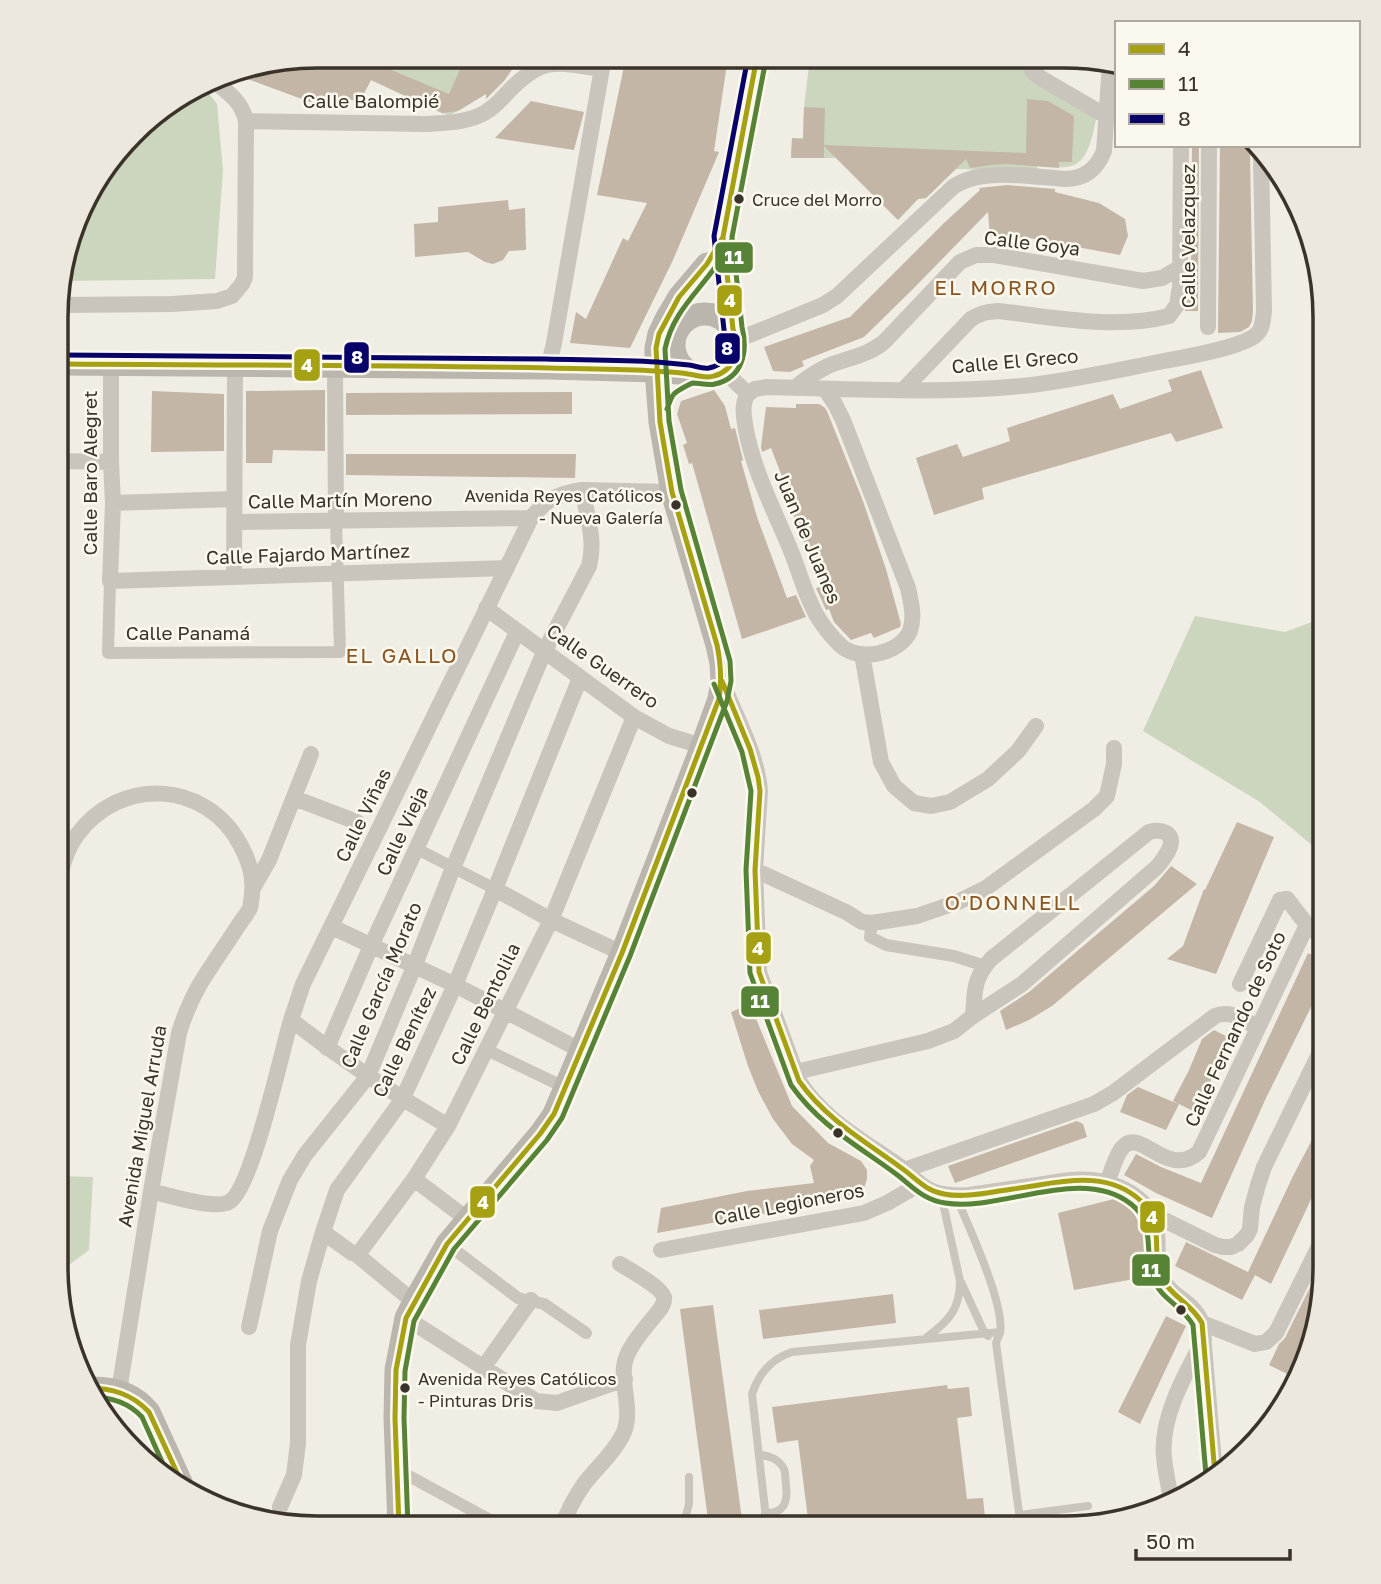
<svg xmlns="http://www.w3.org/2000/svg" width="1381" height="1584" font-family="'Golos Text',sans-serif">
	<style>
		.green { fill: #ccd6be }
		.building { fill: #c3b6a6 }
		.lines { fill: none; stroke-linecap: round; stroke-linejoin: round }
		.service { stroke: #c9c5bd; stroke-width: 8 }
		.pedestrian { stroke: #c9c5bd; stroke-width: 12 }
		.minor { stroke: #c9c5bd; stroke-width: 16 }
		.secondary { stroke: #bab6ad; stroke-width: 23 }
		.bus-1-casing { stroke: #fbf8ed; stroke-width: 10 }
		.bus-2-casing { stroke: #fbf8ed; stroke-width: 10 }
		.bus-3-casing { stroke: #fbf8ed; stroke-width: 10 }
		.bus-1 { stroke: #a6a013; stroke-width: 5 }
		.bus-2 { stroke: #578336; stroke-width: 5 }
		.bus-3 { stroke: #080369; stroke-width: 5 }
		.bus-dot { fill: #3a332a; stroke: #fbf8ed; stroke-width: 2.5 }
		.labels { text-anchor: middle; stroke-width: 5; stroke-linejoin: round; paint-order: stroke }
		.bus-label { font-size: 17px; fill: #3a332a; stroke: #fbf8ed; text-anchor: start }
		.street-label { font-size: 19px; fill: #3a332a; stroke: #fbf8ed }
		.neighbourhood-label { font-size: 21px; letter-spacing: 2px; fill: #8b5522; stroke: #fbf8ed }
		.rim { fill: none; stroke: #3a332a; stroke-width: 3.5 }
		.line-badge { stroke: #fbf8ed; stroke-width: 2.5 }
		.badge-label { font-size: 19px; text-anchor: middle; font-weight: bold; fill: #fff }
	</style>
	<rect width="100%" height="100%" fill="#f0ede4"/>
	<path class="green" d="M317,56L512,57L491,91L449,116L371,80L359,103L350,99L329,109L229,72L233,70Z
		M810,57L1029,58L1097,116C1092,134 1090,165 1066,167C1057,168 1047,166 1037,166V171L956,169L926,198L918,199L898,220L836,158H791L792,138H803L804,107Z
		M204,87L217,104L223,170L215,279L61,281V267L75,230L128,141L145,121Z
		M1195,616L1285,632L1325,617V856L1260,802L1143,731Z
		M56,1176L93,1177L89,1250L58,1273L57,1275Z"/>
	<path class="building" d="M317,56H358L449,94L466,56L521,57L504,81L486,99V94L458,111L442,113L371,80L359,103L350,99L329,109L229,72L233,70Z
		M626,57H728L714,151L719,152L673,260L630,348L570,343L576,312L586,319L623,238L628,241L647,203L597,195Z
		M1027,99L1048,101L1074,116L1072,162H1059V168L1007,164L991,165L970,168L966,159L926,198L918,199L898,220L824,146V158H791L792,138L803,139L804,107L825,108L824,145L1026,153Z
		M531,101L584,112L574,150L495,138Z
		M1192,145H1199L1198,311H1185L1190,287L1191,268Z
		M1220,145H1251L1254,148L1250,156L1253,311L1252,321L1249,327L1240,332L1218,333Z
		M1007,185L1055,189V192L1099,203L1125,219L1128,236L1120,255L1029,238L990,236L988,212L913,289L864,337L802,361L804,366L790,372L773,371L764,347L850,317L944,223L980,190L979,188Z
		M508,200L509,210L525,208L526,250L509,251L503,260L493,264L485,262L468,252L415,257L414,224L438,222V207Z
		M1201,370L1223,428L1176,442L1171,433L982,488L984,499L934,515L916,458L957,444L963,457L1010,441L1007,428L1113,394L1120,409L1172,391L1168,380Z
		M325,390V451L273,450L272,463H246V391Z
		M714,390L725,406L731,429L735,428L743,460L741,461L757,517L787,598L796,595L806,617L742,639L692,463L689,464L683,445L687,443L677,414L681,401Z
		M152,391L224,394V451L151,452Z
		M572,392V414L346,415V393Z
		M796,404H819L824,407L827,411L863,501L886,569L901,624L900,627L874,638L871,633L851,640L834,622L829,609L826,610L816,588L821,587L793,514L796,513L771,448L762,452L761,447L766,407L796,408Z
		M346,454H576L575,478L346,475Z
		M1237,822L1274,837L1216,974L1167,959L1183,946L1204,889L1205,890Z
		M1171,866L1197,884L1052,1006L1029,1020L1006,1030L1000,1011L1029,992L1154,886Z
		M1308,953L1325,961V979L1266,1098L1212,1218L1156,1193L1124,1175L1136,1154L1161,1167L1201,1183Z
		M750,1004L792,1106L828,1143L861,1161L867,1170V1179L863,1191L855,1197L657,1233L661,1208L747,1191L814,1183L810,1166L814,1160L792,1144L773,1119L758,1091L748,1066L731,1012Z
		M1214,1030L1232,1039L1195,1112L1179,1104L1166,1130L1120,1112L1127,1095L1138,1087L1178,1104L1173,1101L1189,1070L1202,1039Z
		M1325,1115L1324,1172L1271,1284L1255,1275L1242,1300L1175,1266L1186,1242L1248,1272L1293,1176Z
		M1077,1121L1083,1124L1087,1137L955,1183L948,1166Z
		M1118,1198L1127,1203L1136,1217L1144,1234L1145,1254L1142,1272L1134,1279L1074,1290L1058,1213Z
		M1324,1259V1284L1316,1327L1291,1376L1269,1365L1279,1344L1285,1338Z
		M893,1294L896,1323L763,1339L759,1310Z
		M713,1305L743,1527H709L680,1309Z
		M1166,1316L1186,1326L1140,1424L1118,1412Z
		M947,1385L948,1389L969,1387L972,1416L957,1418L967,1499L983,1498L986,1527H809L798,1440L777,1443L772,1407Z"/>
	<g class="lines">
		<path class="service" d="M956,1196C968,1226 1005,1303 1000,1333C999,1336 997,1340 996,1343L1021,1527
			M961,1282L985,1334L988,1336
			M927,1337C949,1321 960,1309 960,1281L941,1194
			M759,1455C768,1455 779,1459 784,1469C786,1473 785,1481 786,1486C788,1502 784,1514 765,1513
			M1020,1515L1088,1506
			M683,1527L689,1504V1477
			M767,1527L752,1394C759,1373 771,1359 792,1352L1000,1332"/>
		<path class="pedestrian" d="M110,581L108,653L340,652L336,521
			M417,849L495,889
			M872,923L870,937L886,945L954,956L985,966
			M487,1050L566,1088
			M447,1244L518,1298L544,1304L586,1333
			M396,1469L503,1527"/>
		<path class="minor" d="M1035,58L1032,71L1039,77L1106,116
			M246,121L424,124C442,123 462,123 478,116C489,112 500,101 508,92C543,56 555,62 601,69
			M61,305L172,304L217,301L232,296L242,284L245,277L246,121C242,102 228,92 214,81
			M1208,327L1209,145
			M737,340L823,305L837,296L953,187C981,167 1032,177 1065,179C1084,179 1097,169 1104,151L1110,63
			M111,364V462L113,503L110,581L507,568
			M335,367L336,521
			M548,368L554,343L604,57
			M724,371L748,394
			M795,388C805,379 816,372 828,366C847,358 867,356 884,342L960,262L976,255H994L1143,281L1162,278L1181,267
			M903,390L971,319C980,313 987,312 998,311C1053,317 1115,330 1169,316L1177,305L1180,286L1181,145
			M748,394L755,389L767,387C851,389 938,394 1022,386C1070,381 1117,370 1164,361C1186,357 1240,348 1256,335C1263,329 1263,319 1264,311L1261,156
			M748,394C741,404 744,418 746,430C754,472 775,512 791,551C799,571 806,597 817,616C823,626 832,637 840,645C859,663 900,654 910,631C915,617 911,602 908,588L843,420L835,404L825,389
			M60,461L111,462
			M113,503L234,499
			M234,522L531,518
			M234,577L235,365
			M486,608L634,717L669,736L702,746
			M862,654L881,762L894,786L914,803L931,806L950,802L988,779L1018,751L1036,726
			M723,684C737,719 757,754 760,791L755,870L759,972L799,1081C823,1120 866,1142 902,1168C912,1176 920,1186 932,1191C944,1196 956,1196 969,1195C992,1192 1015,1188 1038,1185C1056,1182 1074,1178 1092,1180C1115,1182 1143,1195 1153,1217C1162,1236 1153,1261 1163,1280C1172,1298 1192,1299 1202,1323L1215,1474
			M294,798L357,822
			M755,870L846,912L862,922L872,923L917,916L958,902L986,888L1094,809L1107,796L1114,764V748
			M58,884C62,867 66,850 77,835C120,776 207,780 241,846C248,859 254,876 252,892C252,896 251,903 250,908C247,914 242,920 238,926C226,945 212,964 200,984C191,1000 184,1016 179,1033L151,1191L119,1391
			M253,888L269,860L311,754
			M495,889L551,920L622,953
			M332,927L455,985L582,1051
			M1240,984L1280,900L1287,899L1307,925L1325,940
			M291,1020C341,1059 393,1094 448,1126
			M327,1048L371,946L517,632
			M796,1072L928,1041L954,1031L973,1016L1022,984L1157,867C1162,861 1167,855 1170,847C1175,832 1161,829 1149,832L991,959C973,979 975,990 973,1016
			M904,1170L1094,1104L1113,1093L1215,1016C1232,1010 1243,1019 1258,1028
			M414,1179L467,1219
			M1107,1183C1111,1173 1116,1154 1123,1147C1141,1127 1167,1180 1199,1152L1307,925
			M151,1191C167,1195 216,1210 229,1202C252,1190 282,1050 291,1020C295,1008 299,996 303,984L531,518C547,499 557,494 582,490L672,492
			M1152,1214L1215,1245L1223,1247H1231L1238,1244L1247,1235L1250,1229L1252,1207L1258,1185L1264,1167L1325,1042
			M323,1232L352,1253H359L414,1179L448,1126L551,920L634,717
			M661,1250L864,1213L887,1203L920,1184
			M356,1254L414,1302
			M406,1318L536,1401L557,1403L625,1379
			M1202,1323L1255,1344L1266,1342L1276,1333L1324,1236
			M249,1327L270,1231L290,1180L305,1155L368,1076L414,967L453,868L544,652L589,566C596,541 587,515 582,490
			M483,1368L531,1300
			M1171,1500C1169,1486 1165,1471 1164,1457C1160,1417 1186,1373 1204,1339
			M280,1507L294,1475L298,1443V1345L309,1281L323,1232L337,1190L402,1100L455,985L495,889L580,678
			M562,1527C567,1512 575,1497 584,1484C597,1467 615,1452 624,1432C632,1411 622,1388 624,1367C625,1348 649,1324 661,1308C663,1304 665,1301 664,1297C661,1287 630,1270 620,1264"/>
		<path class="secondary" d="M674 345a31 31 0 1 1 62 0a31 31 0 1 1-62 0Z
			M733,329L723,237L757,57
			M60,364L548,368L656,371L691,374
			M87,1388C111,1387 134,1393 149,1412L185,1491
			M399,1527L395,1418L396,1370L406,1318L414,1302L447,1244L540,1134L554,1114L622,953L702,746L719,699L722,681L721,663L717,645L672,492L660,422L656,371V348L659,334L666,319L679,297L707,264"/>
		<defs>
			<path id="bus-1" d="M60,364C223,365 387,365 550,368C585,369 621,369 656,371C666,372 677,372 688,374C697,375 705,379 714,376C736,370 740,348 733,329L723,237L757,57
				M722,681L750,749L758,777L760,791L755,870L759,972L799,1081C826,1119 863,1140 900,1167C915,1177 925,1191 944,1194C958,1197 973,1195 987,1193C1004,1190 1022,1188 1039,1185C1074,1179 1112,1174 1141,1201C1167,1225 1149,1253 1163,1280C1172,1297 1191,1303 1202,1323L1215,1474
				M87,1388C112,1388 132,1394 149,1412L185,1490
				M399,1527L395,1418L396,1370L406,1318L447,1244L540,1134L554,1114L622,953L719,699C722,680 721,664 717,645L672,492L660,422L656,348L659,334L679,297L707,264L723,237"/>
			<path id="bus-2" d="M667,409C669,404 671,397 674,394C677,391 689,384 693,383C700,383 708,386 715,384C743,378 748,351 742,327L732,237L766,59
				M714,684L742,752L751,791L746,870L750,973L791,1085C820,1126 857,1145 896,1174C912,1186 923,1200 945,1203C1002,1212 1081,1165 1131,1204C1156,1223 1144,1252 1153,1278C1160,1299 1183,1306 1193,1325L1206,1475
				M91,1397C111,1397 128,1402 142,1417L172,1484
				M408,1527L404,1418L405,1371L414,1321L454,1249L547,1140L562,1118L630,956L727,701L731,681L730,661L681,490L669,421L665,349C672,315 694,296 713,270C720,261 725,251 731,241"/>
			<path id="bus-3" d="M61,355C222,357 384,357 545,359C582,360 620,360 657,362C667,363 678,364 689,365C696,366 702,369 709,368C731,363 729,346 724,330L714,236L748,57"/>
		</defs>
		<use href="#bus-1" class="bus-1-casing"/>
		<use href="#bus-2" class="bus-2-casing"/>
		<use href="#bus-3" class="bus-3-casing"/>
		<use href="#bus-1" class="bus-1"/>
		<use href="#bus-2" class="bus-2"/>
		<use href="#bus-3" class="bus-3"/>
	</g>
	<g class="bus-dot">
		<circle cx="739" cy="199" r="6"/>
		<circle cx="676" cy="505" r="6"/>
		<circle cx="692" cy="793" r="6"/>
		<circle cx="838" cy="1133" r="6"/>
		<circle cx="1181" cy="1310" r="6"/>
		<circle cx="405" cy="1388" r="6"/>
	</g>
	<g class="labels">
		<g class="bus-label">
			<text x="752" y="206">Cruce del Morro</text>
			<text x="663" y="502" text-anchor="end">Avenida Reyes Católicos<tspan x="663" dy="22">- Nueva Galería</tspan></text>
			<text x="418" y="1385">Avenida Reyes Católicos<tspan x="418" dy="22">- Pinturas Dris</tspan></text>
		</g>
		<g class="street-label">
			<text x="371" y="108">Calle Balompié</text>
			<text transform="translate(1188 236) rotate(-90)" y="7">Calle Velazquez</text>
			<text transform="translate(1032 243) rotate(7)" y="7">Calle Goya</text>
			<text transform="translate(1015 361) rotate(-5)" y="7">Calle El Greco</text>
			<text transform="translate(90 473) rotate(-90)" y="7">Calle Baro Alegret</text>
			<text transform="translate(340 500) rotate(-1)" y="7">Calle Martín Moreno</text>
			<text transform="translate(808 537) rotate(67)" y="7">Juan de Juanes</text>
			<text transform="translate(308 554) rotate(-2)" y="7">Calle Fajardo Martínez</text>
			<text x="188" y="640">Calle Panamá</text>
			<text transform="translate(603 666) rotate(35)" y="7">Calle Guerrero</text>
			<text transform="translate(363 815) rotate(-64)" y="7">Calle Viñas</text>
			<text transform="translate(402 831) rotate(-65)" y="7">Calle Vieja</text>
			<text transform="translate(381 985) rotate(-67)" y="7">Calle García Morato</text>
			<text transform="translate(485 1004) rotate(-64)" y="7">Calle Bentolila</text>
			<text transform="translate(1235 1029) rotate(-65)" y="7">Calle Fernando de Soto</text>
			<text transform="translate(404 1042) rotate(-64)" y="7">Calle Benítez</text>
			<text transform="translate(142 1126) rotate(-80)" y="7">Avenida Miguel Arruda</text>
			<text transform="translate(789 1204) rotate(-11)" y="7">Calle Legioneros</text>
		</g>
		<g class="neighbourhood-label">
			<text x="996" y="295">EL MORRO</text>
			<text x="402" y="663">EL GALLO</text>
			<text x="1013" y="910">O'DONNELL</text>
		</g>
	</g>
	<path d="M0 0H1381V1584H0ZM317 68H1064A249 249 0 0 1 1313 317V1267A249 249 0 0 1 1064 1516H317A249 249 0 0 1 68 1267V317A249 249 0 0 1 317 68Z" fill="#ece8dd" fill-rule="evenodd"/>
	<path class="rim" d="M317 68H1064A249 249 0 0 1 1313 317V1267A249 249 0 0 1 1064 1516H317A249 249 0 0 1 68 1267V317A249 249 0 0 1 317 68Z"/>
	<g class="line-badge">
		<rect x="714" y="241" width="40" height="33" rx="7" fill="#578336"/>
		<rect x="716" y="284" width="27" height="33" rx="7" fill="#a6a013"/>
		<rect x="714" y="332" width="27" height="33" rx="7" fill="#080369"/>
		<rect x="343" y="341" width="27" height="33" rx="7" fill="#080369"/>
		<rect x="293" y="348" width="28" height="34" rx="7" fill="#a6a013"/>
		<rect x="745" y="931" width="27" height="34" rx="7" fill="#a6a013"/>
		<rect x="740" y="985" width="40" height="33" rx="7" fill="#578336"/>
		<rect x="469" y="1185" width="27" height="34" rx="7" fill="#a6a013"/>
		<rect x="1139" y="1200" width="27" height="34" rx="7" fill="#a6a013"/>
		<rect x="1131" y="1253" width="40" height="34" rx="7" fill="#578336"/>
	</g>
	<g class="badge-label">
		<text x="734" y="264">11</text>
		<text x="730" y="307">4</text>
		<text x="727" y="355">8</text>
		<text x="357" y="364">8</text>
		<text x="307" y="372">4</text>
		<text x="758" y="955">4</text>
		<text x="760" y="1008">11</text>
		<text x="483" y="1209">4</text>
		<text x="1152" y="1224">4</text>
		<text x="1151" y="1277">11</text>
	</g>
	<rect x="1115" y="21" width="245" height="126" fill="#fbf8ed" stroke="#aea99f" stroke-width="2"/>
	<rect x="1129" y="44" width="35" height="10" fill="#a6a013" stroke="#aea99f" stroke-width="2"/>
	<text x="1178" y="56" font-size="21" fill="#3a332a">4</text>
	<rect x="1129" y="79" width="35" height="10" fill="#578336" stroke="#aea99f" stroke-width="2"/>
	<text x="1178" y="91" font-size="21" fill="#3a332a">11</text>
	<rect x="1129" y="114" width="35" height="10" fill="#080369" stroke="#aea99f" stroke-width="2"/>
	<text x="1178" y="126" font-size="21" fill="#3a332a">8</text>
	<path d="M1136 1549v10h154v-10" fill="none" stroke="#3a332a" stroke-width="3.5"/>
	<text x="1146" y="1549" font-size="21" fill="#3a332a" stroke="#fbf8ed" stroke-width="5" paint-order="stroke">50 m</text>
</svg>
